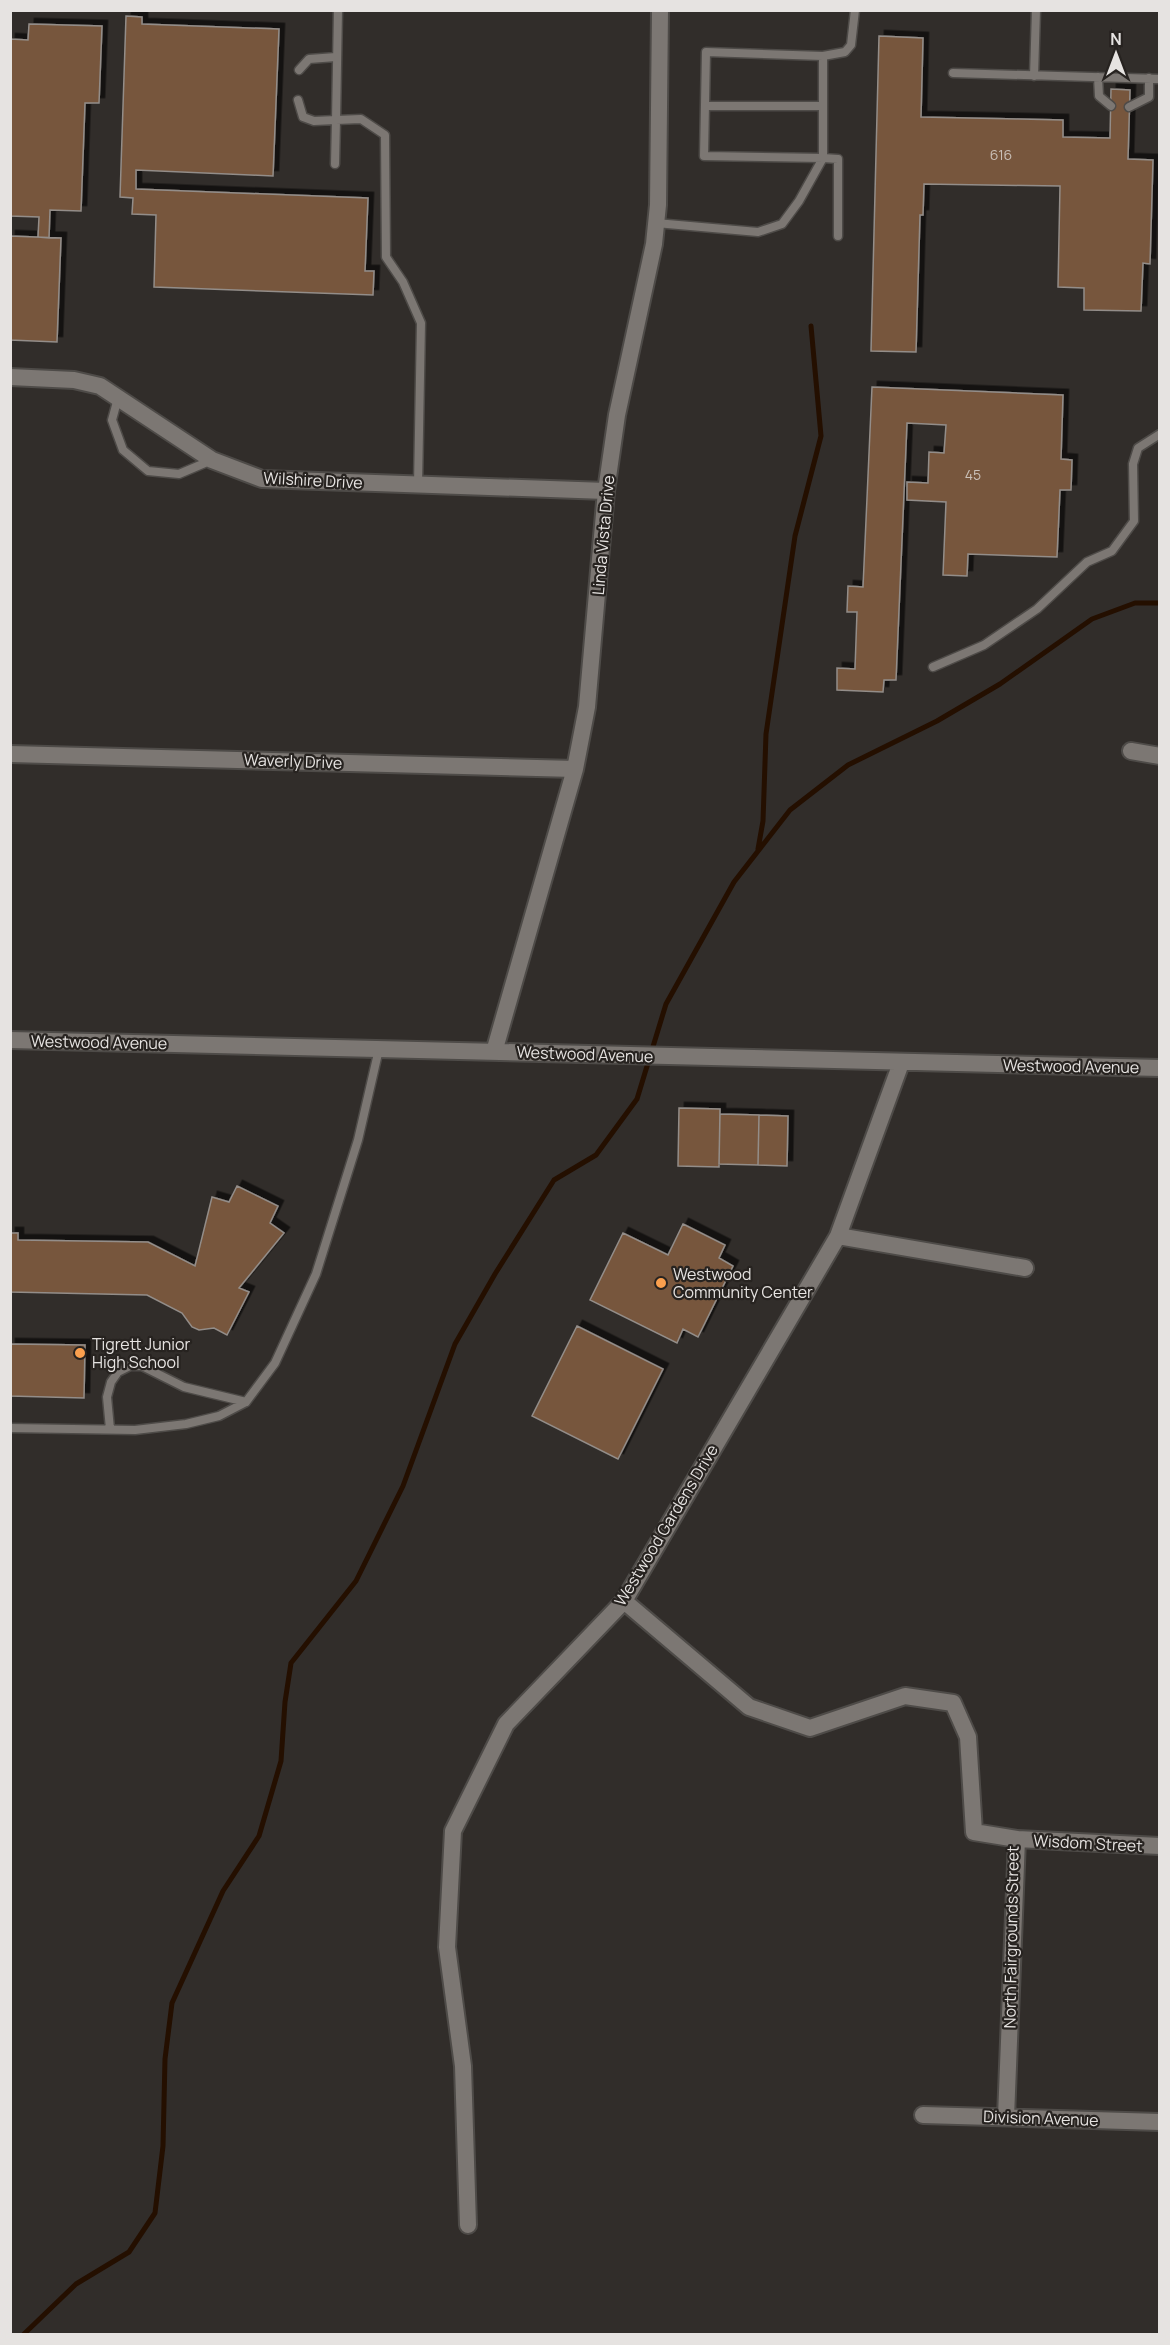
<svg xmlns="http://www.w3.org/2000/svg" width="1170" height="2345" font-family="Manrope,sans-serif">
	<style>
		.lines { fill: none; stroke-linecap: round; stroke-linejoin: round }
		.stream { stroke: #240f00; stroke-width: 5 }
		.building { fill: #77563c; stroke: #938d89; stroke-width: 1.5; filter: url(#shadow) }
		.lane-casing { stroke: #4e4b48; stroke-width: 11 }
		.street-casing { stroke: #4e4b48; stroke-width: 20 }
		.lane { stroke: #7c7773; stroke-width: 8 }
		.street { stroke: #7c7773; stroke-width: 16 }
		.poi-dot { fill: #fa9f4e; stroke: #272320; stroke-width: 2 }
		.labels { text-anchor: middle; stroke-width: 4.5; stroke-linejoin: round; paint-order: stroke }
		.number-label { font-size: 14px; fill: #cac0b8 }
		.street-label { font-size: 16px; fill: #e6e3e1; stroke: #272320 }
		.poi-label { font-size: 16px; fill: #e6e3e1; stroke: #272320; text-anchor: start }
	</style>
	<defs>
		<filter id="shadow"><feDropShadow dx="5.5" dy="-5.5" stdDeviation="0" flood-color="#0009"/></filter>
	</defs>
	<rect width="100%" height="100%" fill="#312d2a"/>
	<g class="lines">
		<path class="stream" d="M758,849L763,821L766,734L795,536L821,436L811,326
			M24,2334L76,2284L129,2252L155,2213L163,2146L165,2059L172,2003L223,1891L259,1836L281,1761L285,1702L291,1663L356,1581L403,1486L455,1344L495,1274L554,1180L596,1155L637,1099L666,1004L734,882L790,810L848,765L937,721L1000,684L1092,619L1135,603H1160"/>
	</g>
	<path class="building" d="M126,16L142,17V24L279,29L273,176L136,170V189L368,198L365,271H374L373,295L154,287L156,215L132,214L133,198L120,197Z
		M29,24L102,26L99,103H85L81,211L50,210L49,238L38,237L39,217L10,216V39L28,40Z
		M879,36L923,38L921,117L1063,120V137L1110,138L1111,89L1130,90L1128,159L1153,160L1150,264L1143,263L1141,311L1084,310V288L1058,287L1060,186L924,184L923,215H920L916,352L871,351Z
		M10,236L61,238L57,342L10,340Z
		M872,387L1063,395L1061,459L1072,460L1071,490H1060L1057,557L968,554L967,576L943,575L946,502L907,500V482L928,483L929,452L944,453L946,425L907,423L896,680H884L883,692L837,690V668L855,669L857,612H847L848,586L863,587Z
		M679,1108L720,1109L719,1167L678,1166Z
		M720,1114L759,1115L758,1165L719,1164Z
		M759,1115L788,1116L787,1166L758,1165Z
		M237,1186L278,1206L270,1223L284,1233L239,1288L249,1292L227,1335L214,1328L199,1330L192,1327L182,1313L147,1295L10,1292V1233H18V1240L148,1242L195,1266L212,1197L229,1202Z
		M683,1224L725,1245L719,1258L733,1266L698,1337L683,1329L677,1343L590,1300L623,1233L668,1255Z
		M577,1326L663,1369L618,1459L532,1416Z
		M10,1344L85,1345L84,1398L10,1396Z"/>
	<g class="lines">
		<defs>
			<path id="lane" d="M338,10L336,120L361,119L385,135L386,257L403,282L421,323L418,485
				M823,56V158L704,156L706,52L823,56L845,52L851,45L855,10
				M299,70L309,59L336,57
				M953,73L1160,79
				M1034,76L1036,10
				M1098,77L1099,96L1111,106
				M298,100L303,117L314,121L336,120L335,164
				M705,106H823
				M1129,107L1149,97V78
				M656,223L758,232L782,224L799,201L823,158L838,159V236
				M118,398L112,420L123,450L148,471L179,474L212,460
				M933,667L984,645L1037,609L1087,562L1112,551L1134,521L1133,464L1138,448L1160,434
				M10,1428L135,1430L186,1424L219,1416L246,1402L275,1363L316,1274L358,1140L379,1049
				M110,1429L107,1397L111,1382L118,1372L130,1366H142L184,1387L246,1402"/>
			<path id="street" d="M10,377L74,380L100,386L212,460L262,479L606,491
				M1131,751L1160,756
				M10,754L575,769
				M10,1040L1160,1068
				M494,1052L575,769L587,707L606,491L617,415L654,244L658,205L660,10
				M838,1236L1025,1268
				M624,1601L749,1707L810,1728L905,1696L953,1703L968,1737L974,1832L1017,1839L1006,2117
				M1017,1839L1160,1846
				M923,2115L1160,2122
				M468,2225L463,2066L447,1947L453,1831L506,1724L624,1601L838,1236L901,1063"/>
		</defs>
		<use href="#lane" class="lane-casing"/>
		<use href="#street" class="street-casing"/>
		<use href="#lane" class="lane"/>
		<use href="#street" class="street"/>
	</g>
	<g class="poi-dot">
		<circle cx="661" cy="1283" r="6"/>
		<circle cx="80" cy="1353" r="6"/>
	</g>
	<g class="labels">
		<g class="number-label">
			<text x="1001" y="160">616</text>
			<text x="973" y="480">45</text>
		</g>
		<g class="street-label">
			<text transform="translate(313 480) rotate(3)" y="6">Wilshire Drive</text>
			<text transform="translate(603 535) rotate(-85)" y="6">Linda Vista Drive</text>
			<text transform="translate(293 761) rotate(2)" y="6">Waverly Drive</text>
			<text transform="translate(99 1042) rotate(1)" y="6">Westwood Avenue</text>
			<text transform="translate(585 1054) rotate(2)" y="6">Westwood Avenue</text>
			<text transform="translate(1071 1066) rotate(1)" y="6">Westwood Avenue</text>
			<text transform="translate(666 1525) rotate(-59)" y="6">Westwood Gardens Drive</text>
			<text transform="translate(1088 1843) rotate(3)" y="6">Wisdom Street</text>
			<text transform="translate(1011 1937) rotate(-89)" y="6">North Fairgrounds Street</text>
			<text transform="translate(1041 2118) rotate(2)" y="6">Division Avenue</text>
		</g>
		<g class="poi-label">
			<text x="673" y="1280">Westwood<tspan x="673" dy="18">Community Center</tspan></text>
			<text x="92" y="1350">Tigrett Junior<tspan x="92" dy="18">High School</tspan></text>
		</g>
	</g>
	<rect width="1170" height="2345" fill="none" stroke="#e6e3e1" stroke-width="24"/>
	<g transform="translate(1116 54)" stroke="#272320" stroke-width="4.5" paint-order="stroke">
	<path d="M0-4.5L10 22L0 15L-10 22Z" fill="#e6e3e1"/>
	<text y="-9" font-size="16" font-weight="bold" text-anchor="middle" fill="#e6e3e1">N</text>
	</g>
</svg>
